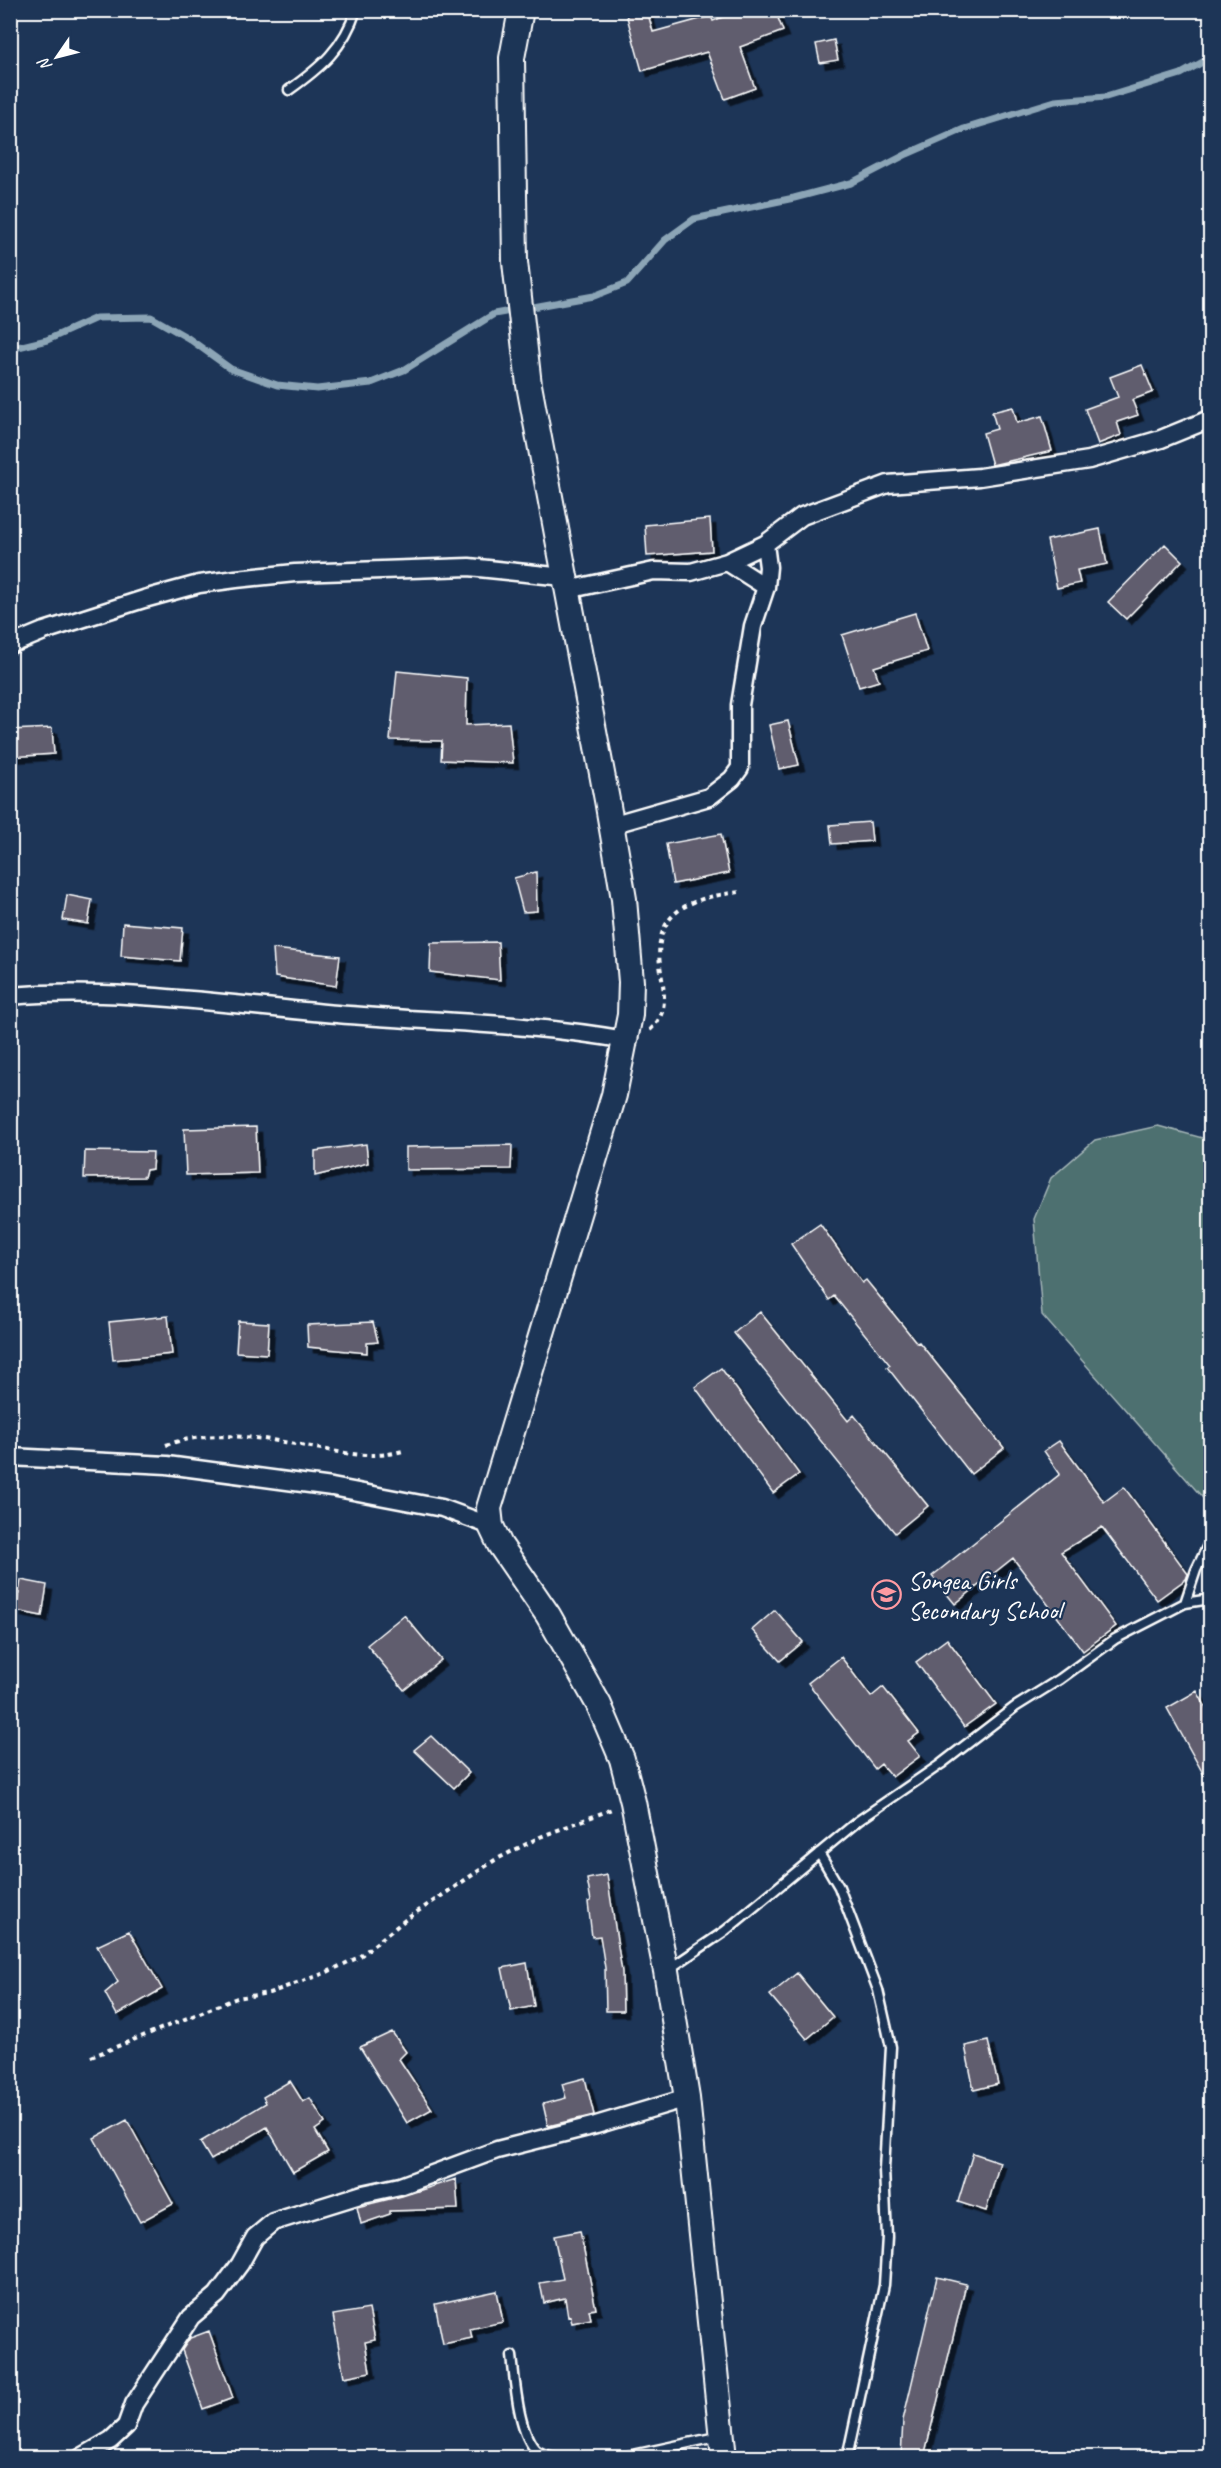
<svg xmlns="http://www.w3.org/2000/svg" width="1221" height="2468" font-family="Caveat,sans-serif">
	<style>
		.green { fill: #4d6f70; stroke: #a6b7b8; stroke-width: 1.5 }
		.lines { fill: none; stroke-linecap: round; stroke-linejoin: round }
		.stream { stroke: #8ca5b6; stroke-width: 7 }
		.building { fill: #615d6e; stroke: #fff; stroke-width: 1.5; filter: url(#shadow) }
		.lane-casing { stroke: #fff; stroke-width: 13 }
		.street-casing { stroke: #fff; stroke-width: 21 }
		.secondary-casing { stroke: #fff; stroke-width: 28 }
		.path { stroke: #fff; stroke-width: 4; stroke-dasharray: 4.5 4.5; stroke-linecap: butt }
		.lane { stroke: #1d3557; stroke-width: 8 }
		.street { stroke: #1d3557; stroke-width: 16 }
		.secondary { stroke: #1d3557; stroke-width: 24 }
		.labels { text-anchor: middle; stroke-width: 4.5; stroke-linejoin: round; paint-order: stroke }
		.poi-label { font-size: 26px; fill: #fff; stroke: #1d3557; text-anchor: start }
	</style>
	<defs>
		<filter id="shadow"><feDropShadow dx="5.5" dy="5.5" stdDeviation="0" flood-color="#0009"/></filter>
	</defs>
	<rect width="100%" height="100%" fill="#1d3557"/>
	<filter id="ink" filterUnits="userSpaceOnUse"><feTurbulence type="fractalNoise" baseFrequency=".0167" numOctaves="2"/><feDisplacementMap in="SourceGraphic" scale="12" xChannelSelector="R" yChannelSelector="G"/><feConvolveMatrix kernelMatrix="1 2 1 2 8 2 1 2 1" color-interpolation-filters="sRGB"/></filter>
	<g filter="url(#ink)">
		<path class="green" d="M1158,1126L1210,1140V1506L1042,1315L1034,1219L1051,1178L1095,1140Z"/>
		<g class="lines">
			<path class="stream" d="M10,349L47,340L96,318L151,317L188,338L231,369L277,385L317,389L371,383L404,370L494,314L594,296L627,283L665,240L694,219L794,198L851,183L907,154L964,129L1055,101L1106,97L1181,74L1210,58"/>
		</g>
		<path class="building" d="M625,10H647L653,32L711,16L713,21L740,10H775L783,31L740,47L755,88L725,99L707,52L642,71Z
			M834,40L838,60L820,63L816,44Z
			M1142,365L1153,392L1132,400L1138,415L1117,422L1121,435L1098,444L1085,409L1118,397L1110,377Z
			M1013,407L1017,423L1042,416L1052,451L992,465L983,433L997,429L992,412Z
			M710,519L712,551L647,556L645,525Z
			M1100,529L1107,564L1077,570L1080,583L1057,588L1047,540Z
			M1165,544L1182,561L1126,619L1108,602Z
			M915,613L927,651L874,667L879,681L859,687L842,635Z
			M397,671L467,678L466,725L509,723L513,763L441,760L442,741L390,740Z
			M788,721L799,765L779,769L769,725Z
			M52,728L54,754L10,757V730Z
			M870,822L872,841L832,844L830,825Z
			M721,834L729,873L673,884L666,844Z
			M536,872L537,911L523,912L514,878Z
			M67,895L92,900L88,924L63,920Z
			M123,923L183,928L180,961L121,956Z
			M498,942L500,980L430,972L431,943Z
			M273,949L340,956L336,986L275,977Z
			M256,1127L258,1173L186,1175L184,1129Z
			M366,1144L368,1163L315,1176V1151Z
			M512,1145L511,1169L406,1170V1147Z
			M85,1151L153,1152L152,1169L146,1170L144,1177L84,1178Z
			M820,1224L862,1283L866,1280L917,1343L919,1342L1004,1448L971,1474L887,1367L890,1365L834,1296L829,1300L791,1244Z
			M760,1312L848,1421L854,1415L928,1506L895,1533L734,1333Z
			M168,1316L172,1354L113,1360L109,1322Z
			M238,1321L269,1323L267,1354L236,1352Z
			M373,1322L378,1342L367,1343V1353L308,1347L307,1325Z
			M721,1368L799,1474L773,1493L695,1387Z
			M1059,1441L1104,1502L1124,1487L1188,1574L1186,1579L1157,1600L1102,1527L1061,1552L1116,1626L1083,1651L1013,1558L955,1604L932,1576L1060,1474L1044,1451Z
			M21,1580L47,1585L42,1616L16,1611Z
			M775,1610L803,1642L780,1661L752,1630Z
			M404,1615L441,1660L404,1690L367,1645Z
			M947,1639L996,1704L964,1727L916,1662Z
			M841,1657L871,1697L883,1687L919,1733L908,1741L920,1756L892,1777L881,1764L875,1769L808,1683Z
			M1197,1691L1210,1715V1786L1167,1708Z
			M431,1736L469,1773L454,1788L414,1750Z
			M607,1875L622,1972L623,2011H606L605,1968L600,1936L592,1937L588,1902L591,1901L587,1879Z
			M129,1931L162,1989L117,2015L105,1993L118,1982L97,1946Z
			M527,1963L534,2006L511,2011L502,1968Z
			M797,1973L833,2017L807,2039L770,1995Z
			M392,2032L406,2052L399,2059L432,2109L407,2123L360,2047Z
			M988,2041L998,2084L974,2090L965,2046Z
			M585,2078L594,2115L548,2126L543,2104L566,2098L562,2084Z
			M290,2081L303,2102L310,2098L325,2123L315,2130L328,2152L293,2172L267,2127L211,2160L200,2142L266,2103L263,2097Z
			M127,2120L173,2204L140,2222L94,2138Z
			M973,2153L1000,2162L986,2211L958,2202Z
			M456,2179L458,2209L390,2211V2214L361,2224L357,2207L402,2196Z
			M580,2231L596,2309L589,2310L591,2319L572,2323L570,2316L568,2317L565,2298L544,2303L540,2283L563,2279L554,2236Z
			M937,2277L966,2284L924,2457H901L903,2420Z
			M497,2291L503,2322L470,2329L472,2338L443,2344L435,2304Z
			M369,2309L375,2340L365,2342L370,2372L344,2377L333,2315Z
			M209,2331L233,2398L203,2409L182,2350L190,2338Z"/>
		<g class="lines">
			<defs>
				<path id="lane" d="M289,90C320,68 344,48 356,10
					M1185,1603L1196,1570L1210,1541
					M819,1853L839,1887L878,1990L891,2047L884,2169L887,2237L884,2285L847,2458
					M669,1969L725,1931L858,1821L941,1764L1015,1707L1060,1679L1115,1639L1185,1603L1210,1599
					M512,2356C515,2381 518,2434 537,2451C543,2455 553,2457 560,2458
					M619,2458L721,2436"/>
				<path id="street" d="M727,562L766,587
					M567,590L654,571L691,572L727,562L765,544L802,516L888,484L980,477L1089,460L1161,439L1210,419
					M10,645L44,631L144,599L199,584L236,579L295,573L469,567L564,577
					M611,825L709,797L732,779L740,768V705L753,626L766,587L768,567L765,544
					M10,996C119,987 229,1005 337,1014C433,1022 531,1023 626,1040
					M10,1457L167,1465L332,1487L442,1508L491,1526
					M80,2458L111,2440L126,2426L134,2404L191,2317L217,2295L240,2264L255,2237L273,2222L363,2194L400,2186L497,2150L596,2125L687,2098"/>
				<path id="secondary" d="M521,10L512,58L515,262L529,385L607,800L624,899L631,982L630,1015L614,1095L489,1508L491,1526L500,1545L548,1615L599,1705L622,1759L633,1802L666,1971L687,2098L724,2458"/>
			</defs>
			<use href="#lane" class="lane-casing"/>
			<use href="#street" class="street-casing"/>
			<use href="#secondary" class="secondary-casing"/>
			<path class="path" d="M650,1030C671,1011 663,989 660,965C653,909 694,897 740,892
				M166,1445C211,1429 265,1438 311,1447C343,1453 374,1460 406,1450
				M91,2057L237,1998L269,1993L325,1973L359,1957L405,1920L495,1860L540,1837L612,1809"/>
			<use href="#lane" class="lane"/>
			<use href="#street" class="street"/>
			<use href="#secondary" class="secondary"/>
		</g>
	</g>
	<defs>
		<symbol id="school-ring" viewBox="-11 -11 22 22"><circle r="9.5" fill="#1d3557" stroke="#ff9aa2" stroke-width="1.5"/><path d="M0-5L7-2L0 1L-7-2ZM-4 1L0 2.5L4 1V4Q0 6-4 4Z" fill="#ff9aa2"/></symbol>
	</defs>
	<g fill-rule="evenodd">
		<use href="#school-ring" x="870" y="1578" width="33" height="33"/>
	</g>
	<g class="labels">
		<g class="poi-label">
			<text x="908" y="1589">Songea Girls<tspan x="908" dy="30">Secondary School</tspan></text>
		</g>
	</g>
	<rect width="1221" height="2468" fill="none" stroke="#1d3557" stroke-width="36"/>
	<rect x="18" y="18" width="1185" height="2432" fill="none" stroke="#fff" stroke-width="2" filter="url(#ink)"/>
	<g transform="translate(57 57) rotate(235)" stroke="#1d3557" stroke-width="4.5" paint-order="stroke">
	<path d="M0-4.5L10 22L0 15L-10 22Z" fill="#ffffff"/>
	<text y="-9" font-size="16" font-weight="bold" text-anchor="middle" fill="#ffffff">N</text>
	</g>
</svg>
